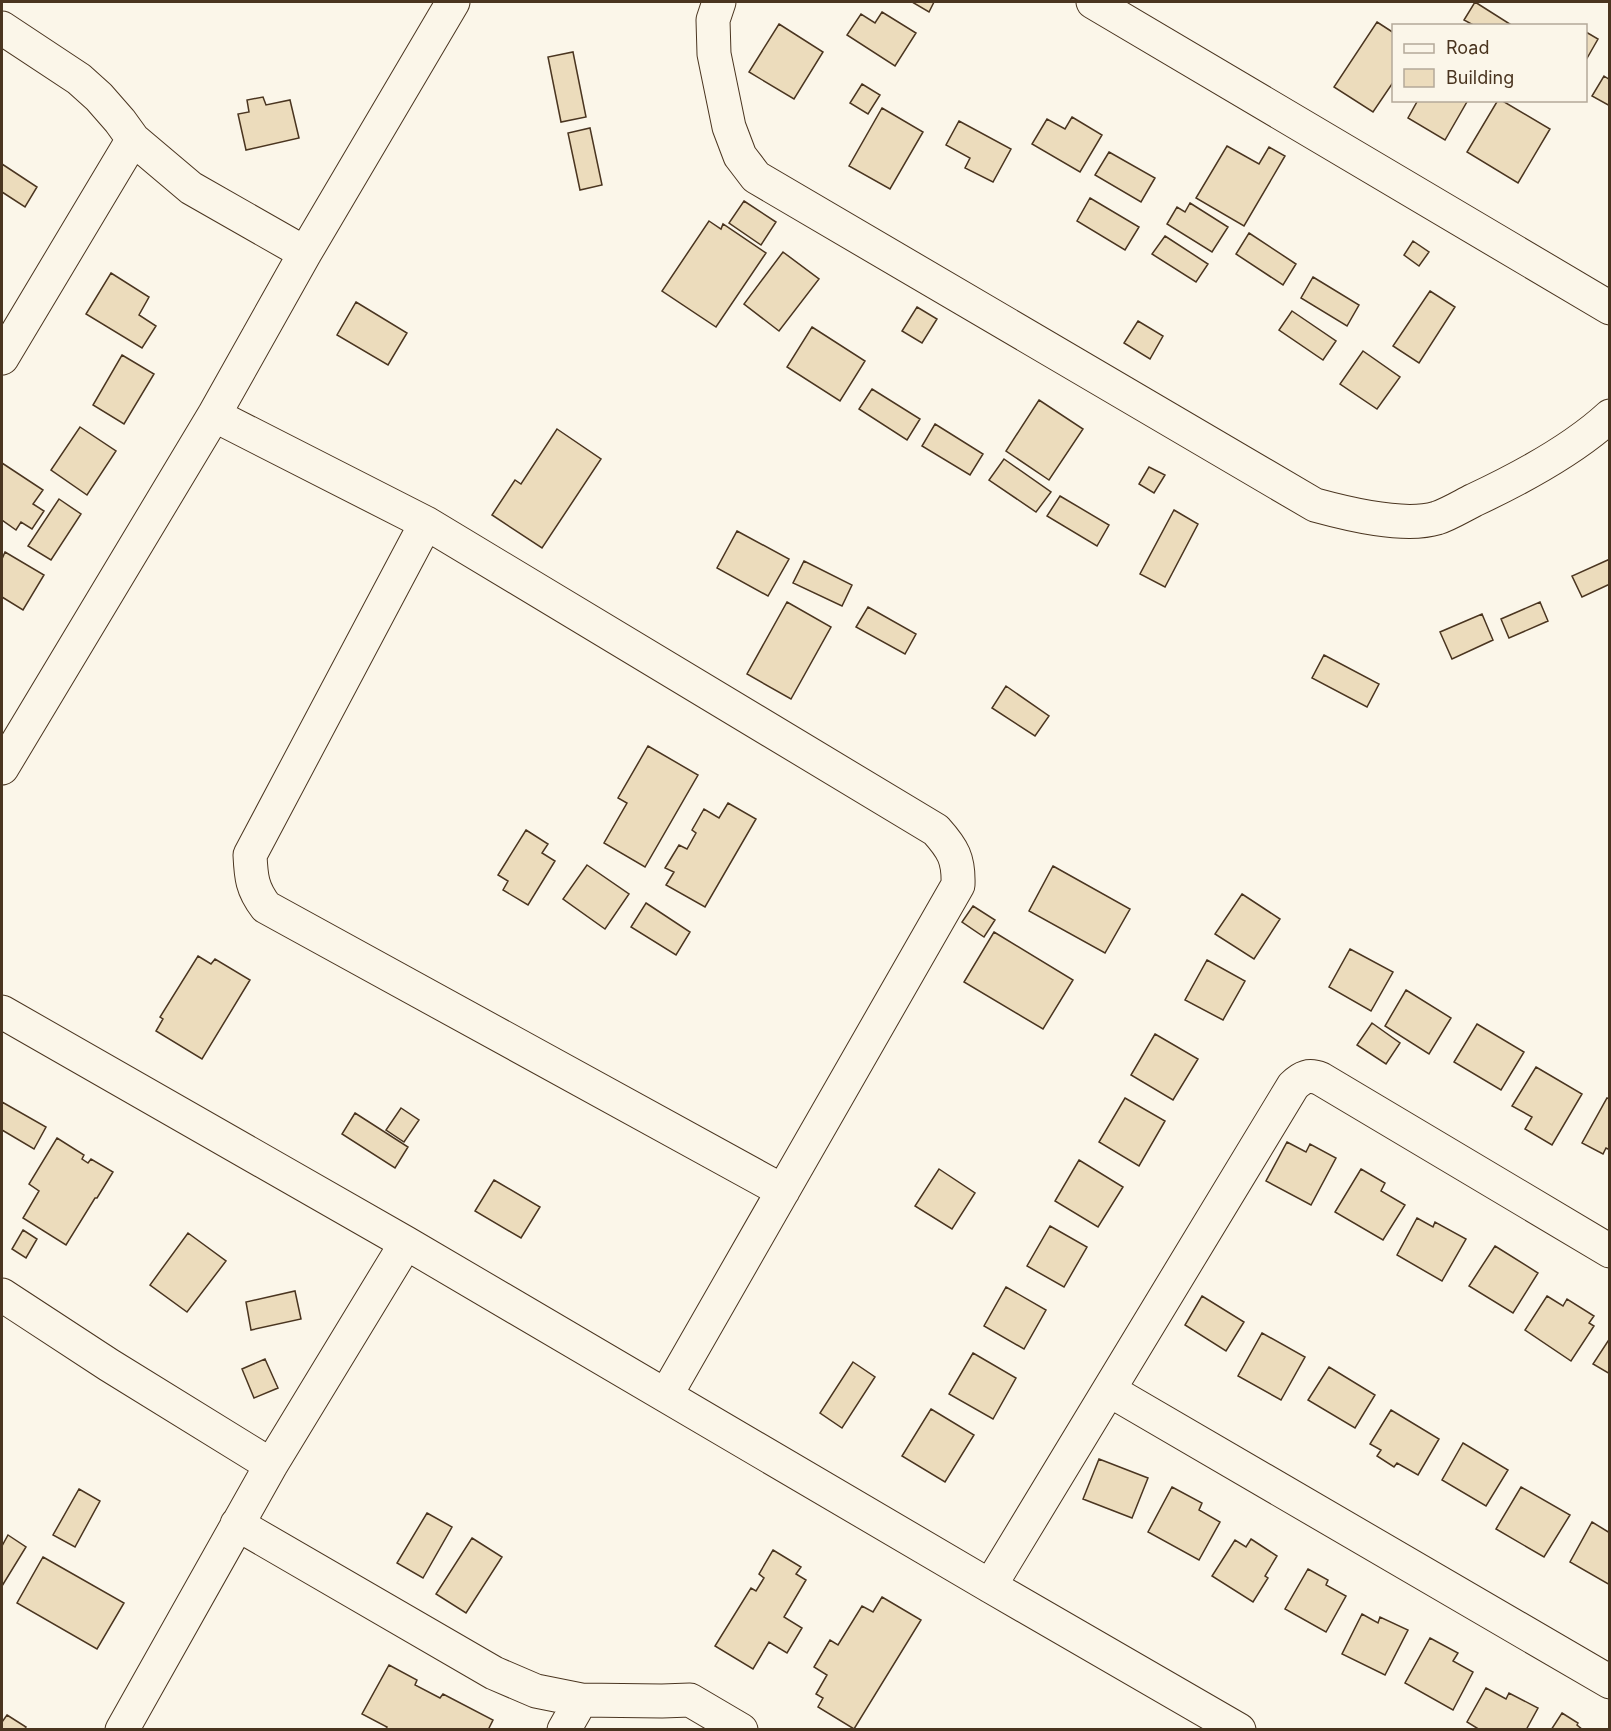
<svg xmlns="http://www.w3.org/2000/svg" width="1611" height="1731" font-family="Inter,sans-serif">
	<style>
		.building { fill: #ecdcbc; stroke: #4a3520; stroke-width: 1.5 }
		.lines { fill: none; stroke-linecap: round; stroke-linejoin: round }
		.minor-casing { stroke: #4a3520; stroke-width: 35 }
		.minor { stroke: #fbf6e9; stroke-width: 33 }
	</style>
	<rect width="100%" height="100%" fill="#fbf6e9"/>
	<path class="building" d="M912,2H934L929,12Z
		M1475,2L1513,26H1475L1464,20Z
		M882,12L916,33L895,66L847,35L861,14L875,23Z
		M1377,22L1394,33V81L1373,112L1334,87Z
		M779,24L823,52L794,99L749,72Z
		M1586,32L1598,39L1586,60Z
		M573,52L586,117L561,122L548,57Z
		M1604,76L1610,80V106L1592,96Z
		M862,84L880,95L868,114L850,103Z
		M263,97L266,105L290,100L299,138L246,150L238,114L249,112L247,100Z
		M1418,100H1468L1445,140L1408,118Z
		M1498,100H1501L1550,129L1518,183L1467,152Z
		M882,108L923,132L890,189L849,166Z
		M1072,117L1102,135L1080,172L1032,144L1047,119L1065,129Z
		M959,121L1011,149L993,182L965,168L970,158L946,145Z
		M590,128L602,185L580,190L568,133Z
		M1227,146L1259,164L1269,147L1285,156L1244,226L1196,198Z
		M1109,152L1155,178L1141,202L1095,175Z
		M2,164L37,187L25,207L2,192Z
		M1090,198L1139,227L1125,250L1077,221Z
		M744,201L776,222L761,245L729,223Z
		M1190,203L1228,227L1212,252L1167,224L1177,207L1185,212Z
		M709,221L721,229L723,224L766,253L716,327L662,291Z
		M1249,233L1296,264L1283,285L1236,254Z
		M1165,236L1208,264L1196,282L1152,254Z
		M1413,241L1429,252L1419,266L1404,255Z
		M783,252L819,279L779,331L744,304Z
		M111,273L149,297L139,315L156,326L142,348L86,314Z
		M1313,277L1359,305L1347,326L1301,298Z
		M1430,291L1455,307L1419,363L1393,346Z
		M356,302L407,333L388,365L337,335Z
		M917,307L937,319L922,343L902,331Z
		M1292,311L1336,341L1323,360L1279,330Z
		M1138,321L1163,336L1150,359L1124,343Z
		M812,327L865,361L840,401L787,367Z
		M1363,351L1400,377L1377,409L1340,384Z
		M122,355L154,374L124,424L93,405Z
		M872,389L920,419L907,440L859,409Z
		M1039,400L1083,429L1049,480L1006,451Z
		M935,424L983,454L970,475L922,446Z
		M80,427L116,451L87,495L51,470Z
		M557,429L601,459L542,548L492,515L515,480L521,484Z
		M1004,459L1051,492L1036,512L989,480Z
		M2,463L43,490L33,504L44,511L32,529L21,522L16,530L2,520Z
		M1149,467L1165,475L1154,493L1139,484Z
		M1060,496L1109,525L1097,546L1047,516Z
		M59,499L81,514L51,560L28,546Z
		M1174,510L1198,524L1165,587L1140,574Z
		M737,531L789,559L768,596L717,568Z
		M5,552L44,575L23,610L2,597V559Z
		M1610,559V584L1582,597L1572,576Z
		M804,561L852,585L842,606L793,583Z
		M787,602L831,627L791,699L747,674Z
		M1540,602L1548,621L1509,638L1501,619Z
		M868,607L916,634L905,654L856,627Z
		M1482,614L1493,640L1452,659L1440,632Z
		M1324,655L1379,684L1367,707L1312,678Z
		M1006,686L1049,716L1035,736L992,708Z
		M648,746L698,775L645,867L604,843L627,803L618,798Z
		M728,803L756,819L705,907L666,885L674,872L665,868L679,845L687,849L696,833L692,830L704,809L719,818Z
		M526,830L548,844L542,853L555,861L528,905L503,890L508,881L498,875Z
		M587,865L629,894L605,929L563,899Z
		M1053,866L1130,909L1105,953L1029,911Z
		M1242,894L1280,919L1254,959L1215,934Z
		M646,903L690,932L676,955L631,927Z
		M973,906L995,920L984,937L962,922Z
		M994,932L1073,980L1043,1029L964,982Z
		M1350,949L1393,972L1371,1011L1329,987Z
		M198,956L211,964L215,959L250,980L202,1059L156,1031L163,1019L160,1017Z
		M1207,960L1245,981L1223,1020L1185,1000Z
		M1406,990L1451,1018L1429,1054L1385,1026Z
		M1372,1023L1400,1043L1386,1064L1357,1045Z
		M1477,1024L1524,1052L1501,1090L1454,1062Z
		M1155,1034L1198,1059L1173,1100L1131,1075Z
		M1536,1067L1582,1094L1552,1145L1525,1129L1532,1117L1512,1106Z
		M1125,1098L1165,1121L1139,1166L1099,1142Z
		M1607,1098L1610,1099V1150L1606,1148L1603,1154L1582,1143Z
		M2,1102L46,1127L34,1149L2,1130Z
		M401,1108L419,1120L404,1142L386,1130Z
		M355,1113L408,1147L395,1168L342,1134Z
		M57,1138L84,1155L82,1159L88,1163L91,1159L113,1172L97,1198H95L66,1245L23,1218L39,1191L29,1184Z
		M1287,1142L1306,1152L1310,1144L1336,1158L1311,1205L1266,1181Z
		M1079,1160L1123,1187L1098,1227L1055,1201Z
		M939,1169L975,1193L952,1229L915,1206Z
		M1361,1169L1385,1183L1381,1191L1405,1205L1383,1240L1335,1212Z
		M494,1180L540,1207L521,1238L475,1211Z
		M1417,1218L1433,1227L1435,1222L1466,1239L1442,1281L1397,1255Z
		M1050,1226L1087,1247L1064,1287L1027,1266Z
		M23,1230L37,1239L26,1258L12,1249Z
		M188,1233L226,1261L187,1312L150,1285Z
		M1495,1246L1538,1273L1513,1313L1469,1286Z
		M1006,1287L1046,1310L1024,1349L984,1326Z
		M295,1291L301,1319L251,1330L246,1302Z
		M1202,1296L1244,1322L1226,1351L1185,1325Z
		M1547,1296L1563,1306L1567,1299L1594,1316L1589,1323L1594,1326L1571,1361L1525,1330Z
		M1262,1333L1305,1357L1281,1400L1238,1376Z
		M1610,1338V1374L1593,1364Z
		M973,1353L1016,1378L993,1419L949,1394Z
		M265,1359L278,1388L254,1398L242,1369Z
		M853,1362L875,1377L842,1428L820,1413Z
		M1329,1367L1375,1395L1355,1428L1308,1400Z
		M931,1409L974,1435L945,1482L902,1456Z
		M1391,1410L1439,1439L1418,1475L1397,1463L1394,1467L1377,1456L1381,1450L1370,1444Z
		M1463,1443L1508,1470L1486,1506L1442,1480Z
		M1099,1459L1148,1478L1132,1518L1083,1499Z
		M1172,1487L1202,1503L1199,1510L1220,1522L1199,1560L1148,1532Z
		M1521,1487L1570,1515L1544,1557L1496,1529Z
		M79,1489L100,1501L75,1547L53,1535Z
		M427,1513L452,1527L423,1578L397,1563Z
		M1592,1522L1610,1533V1585L1570,1562Z
		M8,1535L26,1547L2,1586V1546Z
		M472,1538L502,1557L466,1613L436,1594Z
		M1251,1539L1277,1556L1265,1576L1268,1578L1253,1602L1212,1576L1235,1540L1246,1547Z
		M773,1550L801,1567L796,1574L806,1580L784,1617L802,1628L787,1653L769,1642L753,1669L715,1646L751,1588L756,1591L764,1578L759,1574Z
		M43,1557L124,1603L97,1649L17,1603Z
		M1308,1569L1328,1580L1326,1585L1346,1596L1326,1632L1285,1609Z
		M882,1597L921,1620L854,1729L818,1707L823,1698L816,1694L827,1675L814,1667L830,1640L838,1645L862,1606L873,1612Z
		M1362,1614L1378,1623L1380,1617L1408,1630L1385,1675L1342,1654Z
		M1430,1638L1458,1653L1453,1661L1473,1672L1453,1710L1405,1683Z
		M389,1665L417,1680L415,1685L440,1698L443,1694L493,1720L488,1730H385L387,1727L362,1714Z
		M1486,1688L1506,1699L1509,1693L1538,1708L1526,1730H1480L1467,1722Z
		M1562,1713L1578,1723L1577,1725L1583,1730H1551Z
		M7,1715L26,1727L24,1730H2V1722Z"/>
	<g class="lines">
		<defs>
			<path id="minor" d="M719,2L713,20L714,54L729,127L740,156L756,177L1315,505C1348,514 1404,528 1437,518C1449,514 1462,506 1474,500C1521,478 1572,451 1610,416
				M1093,2L1610,308
				M2,28L79,79L99,97L120,121L133,139L191,188L305,253
				M2,358L133,139
				M214,415L426,523L936,830C953,849 959,859 958,885L666,1395
				M426,523L250,855C251,877 252,889 266,907L783,1191
				M2,768L214,415L305,253L453,2
				M2,1012L406,1243L990,1586L1239,1730
				M2,1295L109,1365L271,1465
				M1109,1390L1610,1682
				M237,1524L494,1673L536,1691L581,1700
				M990,1586L1293,1086C1302,1077 1309,1074 1321,1079L1610,1251
				M122,1730L271,1465L406,1243
				M564,1730L581,1700L662,1701L690,1700L741,1730"/>
		</defs>
		<use href="#minor" class="minor-casing"/>
		<use href="#minor" class="minor"/>
	</g>
	<rect width="1611" height="1731" fill="none" stroke="#4a3520" stroke-width="6"/>
	<rect x="1392" y="24" width="195" height="78" fill="#fbf6e9" stroke="#b4a999" stroke-width="1.5"/>
	<rect x="1404" y="44" width="30" height="9" fill="#fbf6e9" stroke="#b4a999" stroke-width="1.5"/>
	<text x="1446" y="54" font-size="18" fill="#4a3520">Road</text>
	<rect x="1404" y="69" width="30" height="18" fill="#ecdcbc" stroke="#b4a999" stroke-width="1.5"/>
	<text x="1446" y="84" font-size="18" fill="#4a3520">Building</text>
</svg>
